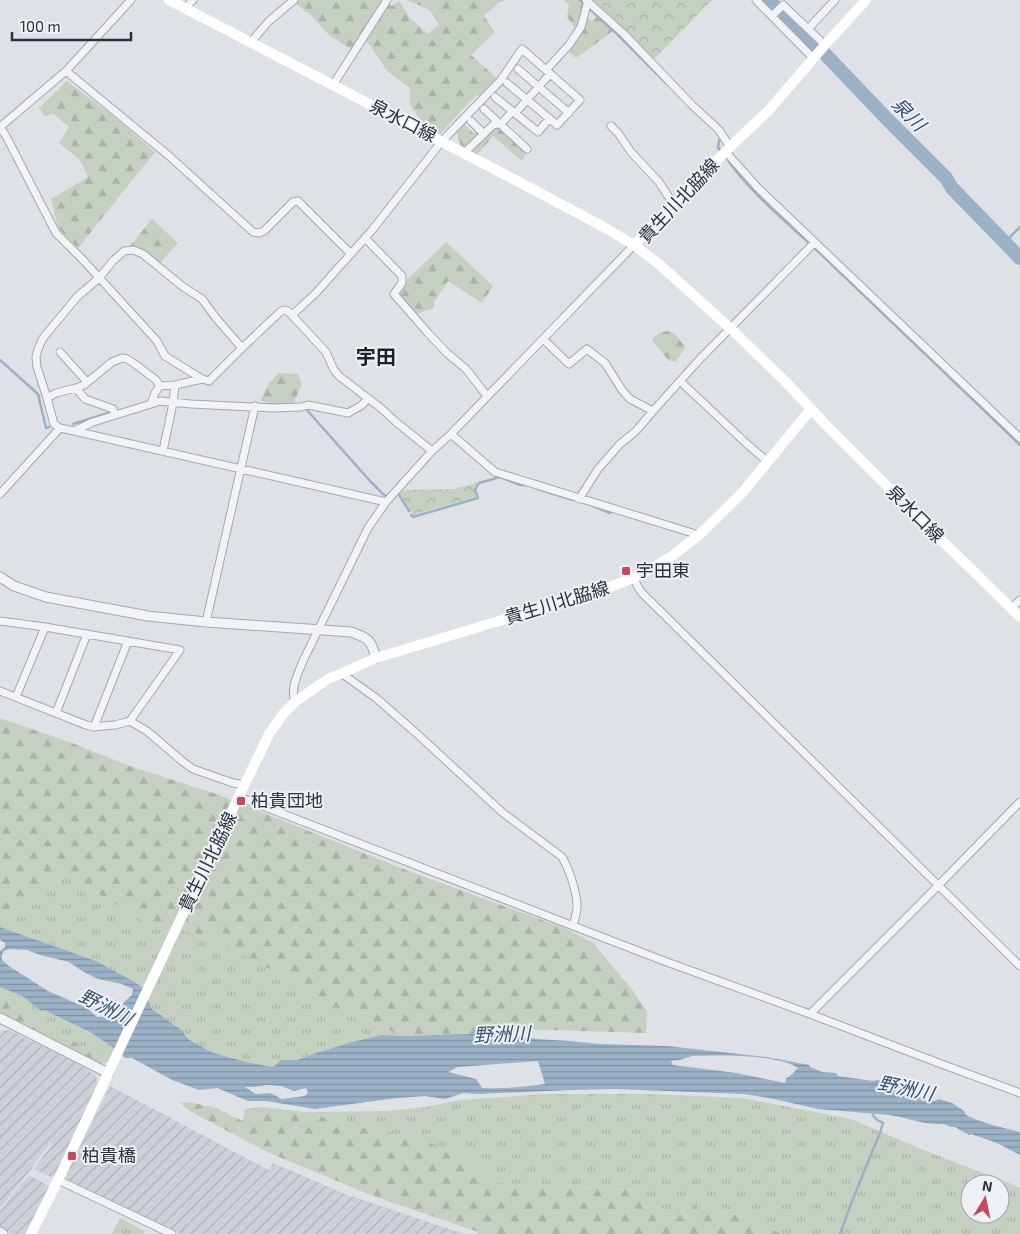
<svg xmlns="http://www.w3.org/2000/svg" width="1020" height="1234" font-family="'Exo 2','Noto Sans JP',sans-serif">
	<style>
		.industrial { fill: url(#industrial-furrows) }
		.grass { fill: url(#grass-tufts); fill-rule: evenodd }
		.forest { fill: url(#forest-firs) }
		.park { fill: url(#park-crowns) }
		.water { fill: url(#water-rules); fill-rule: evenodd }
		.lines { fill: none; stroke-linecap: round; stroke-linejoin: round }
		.stream { stroke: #9bb2c6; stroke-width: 2.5 }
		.river { stroke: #9bb2c6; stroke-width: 14 }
		.minor-casing { stroke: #a4a9b1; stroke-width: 9 }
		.tertiary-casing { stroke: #a4a9b1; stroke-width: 11 }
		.minor { stroke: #f1f3f6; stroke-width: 7 }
		.tertiary { stroke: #f1f3f6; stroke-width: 9 }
		.secondary { stroke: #fff; stroke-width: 10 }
		.poi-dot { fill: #c74863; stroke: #edf1f5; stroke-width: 2 }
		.labels { text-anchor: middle; stroke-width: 4; stroke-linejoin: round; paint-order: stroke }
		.street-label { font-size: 18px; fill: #28313d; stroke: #edf1f5 }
		.poi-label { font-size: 18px; fill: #28313d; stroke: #edf1f5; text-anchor: start }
		.water-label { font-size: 19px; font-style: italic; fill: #34526f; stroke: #edf1f5 }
		.quarter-label { font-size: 20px; font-weight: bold; fill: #1a222e; stroke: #edf1f5 }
	</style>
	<defs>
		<pattern id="industrial-furrows" width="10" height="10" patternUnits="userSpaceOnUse" patternTransform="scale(1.25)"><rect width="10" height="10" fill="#ccd1d9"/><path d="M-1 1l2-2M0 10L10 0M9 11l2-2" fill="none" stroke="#afb4bb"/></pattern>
		<pattern id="grass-tufts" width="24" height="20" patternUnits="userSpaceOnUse" patternTransform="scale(1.25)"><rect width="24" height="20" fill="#c5d0c0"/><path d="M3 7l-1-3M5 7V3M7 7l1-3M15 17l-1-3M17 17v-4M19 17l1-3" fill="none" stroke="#a9b3a6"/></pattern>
		<pattern id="forest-firs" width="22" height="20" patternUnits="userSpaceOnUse" patternTransform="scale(1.25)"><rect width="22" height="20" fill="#c5d0c0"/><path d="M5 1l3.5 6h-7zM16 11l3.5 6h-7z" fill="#a9b3a6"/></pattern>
		<pattern id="park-crowns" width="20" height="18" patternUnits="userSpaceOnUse" patternTransform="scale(1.25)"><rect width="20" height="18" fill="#c5d0c0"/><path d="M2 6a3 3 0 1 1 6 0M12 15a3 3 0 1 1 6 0" fill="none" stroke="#a9b3a6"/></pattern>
		<pattern id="water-rules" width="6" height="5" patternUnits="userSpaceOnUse" patternTransform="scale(1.25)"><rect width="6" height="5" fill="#9bb2c6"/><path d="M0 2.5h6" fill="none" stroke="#7e91a2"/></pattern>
	</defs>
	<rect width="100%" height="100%" fill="#dee2e7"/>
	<path class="industrial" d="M9,1030L80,1065L96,1076L98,1086L56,1175L51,1177L34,1169L52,1144L50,1143L29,1172L0,1208V1031Z
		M110,1086L269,1170L273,1163L348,1195L464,1234H181L68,1181L66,1178L67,1172Z
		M29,1175L51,1187L28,1232L26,1234H12L0,1227V1210Z"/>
	<path class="grass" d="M63,872L152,926H168L218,939L331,1005L403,1036L382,1035L352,1042L313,1054L297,1060H281L273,1067L246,1062L211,1052L188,1039L180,1029L152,1009L143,988L133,981L96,961L0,927V915H2Z
		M5,989L22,996L41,1011L44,1010L90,1032L115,1049L109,1061L10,1007Z
		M545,1094H649L742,1098L851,1119L921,1149L1009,1183L1020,1188V1234H781L753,1219L697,1206L667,1220L644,1205L635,1190L496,1183L472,1159L415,1137L351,1126L304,1112L387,1111L426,1107L461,1100ZM970,1184H1000V1214H970Z
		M120,1218L145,1231L144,1234H112Z"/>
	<path class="forest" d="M299,0H381L392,6L399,1L410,18L428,34L439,25L430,10L407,0H507L499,2L484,16L495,32L471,55L501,82L489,99L476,95L440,134L423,124L410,104V88L387,71L370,45L359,37L352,50L329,35L311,15L295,3Z
		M564,0H582L584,2L582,13L592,21L598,16L613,31L576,58L566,50L569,38L575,28L567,17L569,5Z
		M67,81L118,120L155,152L78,248L58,228L51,199L88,177L80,160L59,143L69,127L53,114L44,116L39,108Z
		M463,122L474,134L492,123L506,133L526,153L522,161L493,136L476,156L461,146L456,131Z
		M152,219L178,243L159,264L145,252L130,246Z
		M446,242L493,286L482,303L448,281L434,302V308L416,314L399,293L406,281Z
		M668,331L675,334L685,347L676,362L668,360L652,339L659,333Z
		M279,373L298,374L302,384L294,402H263L261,400L269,383Z
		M0,718L72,743L130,766L219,795L406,870L564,928L592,942L634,992L647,1012L646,1033L517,1029L474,1034L403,1036L331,1005L218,939L168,926H152L63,872L2,915H0Z
		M0,987L5,989L10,1007L109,1061L105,1063L98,1064L0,1013Z
		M180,1102L194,1103L216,1108L243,1121L245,1109L264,1107L304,1112L351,1126L415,1137L472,1159L496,1183L635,1190L644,1205L667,1220L697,1206L753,1219L781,1234H478V1232L373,1196L267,1152L188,1110Z"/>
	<path class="park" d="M593,0H712L653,60L615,20Z
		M479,482L474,490L476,497L413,515L400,493L401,490L454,489Z"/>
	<path class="water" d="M0,927L96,961L133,981L143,988L152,1009L180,1029L188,1039L211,1052L246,1062L273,1067L281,1060H297L313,1054L352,1042L382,1035L403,1036L474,1034H505L537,1039L569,1041L600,1044L667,1046L766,1057L809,1065L810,1067L822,1072L836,1073L838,1076L873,1081L877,1080L895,1084L914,1092L920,1098L928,1101H934L939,1099L952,1103L964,1111L966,1115L977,1120L996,1126L1020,1132V1155L997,1143L971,1134L969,1135L955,1127H950C946,1124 944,1124 938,1124C921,1124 905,1117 889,1115L818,1109L774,1099L744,1094L616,1089L570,1090L478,1094L463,1093L445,1099L425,1096L397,1098L315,1109L266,1101H248L217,1088L199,1090L172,1080L132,1058H125L115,1049L90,1032L44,1010L41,1011L22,996L0,987V951L5,947V943L0,940ZM10,949L27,950L40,955L69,962L82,971L98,979L122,984L133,989L132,995L125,1001L115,1016L97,1017L87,1008L48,991L9,966L2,960V955L4,951ZM692,1056C717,1055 779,1054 798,1068L790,1076L786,1078L785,1083L736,1073L673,1065L671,1061L680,1060ZM538,1061L545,1084C524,1087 504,1089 482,1088L476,1079L448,1072L458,1067ZM267,1085L281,1086L294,1091L306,1088L308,1092L305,1096L282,1099L270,1093L256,1094L245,1087H254Z"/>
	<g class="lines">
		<path class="stream" d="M580,0L618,35L666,83
			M720,136L718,148L721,151
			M725,156C751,195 792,226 825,258C890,321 955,383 1020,445
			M1005,242L1020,227
			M0,360L38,394L46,428L49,427
			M265,404H296
			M306,409L370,481L383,494L386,496
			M73,424L111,412
			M538,489L573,500
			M396,495L398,493L409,511
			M593,506L610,513
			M411,515L413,517L478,498L475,490L479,483L500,477L520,485H528
			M840,1234L854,1196L880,1133L883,1123C877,1120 873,1118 872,1111"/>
		<path class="river" d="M768,0L825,54L887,119L946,178L952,188L1020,258"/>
		<defs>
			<path id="minor" d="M586,0L624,34L692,105L719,130L730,147
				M756,0L814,59
				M185,8L193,0
				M772,16L783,5L825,45
				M808,29L835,0
				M251,42L269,21L294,0
				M518,69L569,113
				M546,70L569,45L581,27L588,1
				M66,71L168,155L253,232L259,233L264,231L293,202L298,201L351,254
				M333,85L387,0
				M495,97L538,132L549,119
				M484,109L527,149
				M471,121L484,134
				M611,126L618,133L631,152L659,182L674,205
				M0,127L6,136L56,233L84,261L157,341L165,356L202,379L209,381L242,348L280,312L284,310L288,311L326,352L334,370L339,376L382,409L396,422L432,451
				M0,127L66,71L131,0
				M725,151L758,188L1020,438
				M464,153L493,125L502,123L511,113L517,111L550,74
				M365,238L402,276V283L394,294L428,333L447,353L466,369L487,396
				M292,315L315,294L373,229L442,141L500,81L522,49L580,100L557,125L507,83
				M543,339L569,364L587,349L605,363L622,390L630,399L653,411
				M60,352L87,382
				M202,379L175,385L160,386L155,393L151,404L93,422L74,431L60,428L54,424L47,398L37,367L36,357L38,349L43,338L77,297L99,278L113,261L124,251L133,250L143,254L182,286L202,299L216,318L242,348
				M680,381L747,444L768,462
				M76,388L84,385L112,362L122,358L127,359L135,364L156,380L160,386
				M47,398L56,393L76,388L85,399L113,409L115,415
				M151,404L160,401L191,404L273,408L301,407L308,405L348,413L362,405L368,398
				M74,431L386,502
				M451,434L495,472L699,535
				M163,451L173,403L175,385
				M0,494L60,428
				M579,499L598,469L620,444L636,431L653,411L699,360L815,242
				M633,578L641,592L1020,966
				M1011,608L1020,600
				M0,621L45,627L180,650L130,721L115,725L103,726L94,727L86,725L0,691
				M206,622L255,406
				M341,673L376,698L415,732L503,813L562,857C569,869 577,892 577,906C577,913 575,919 573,925
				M16,697L45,627
				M295,702C290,688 298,674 303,661L368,528L386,502L432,451L451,434L634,245
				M56,713L87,634
				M130,721L147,731L182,761L193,769L233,783L245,785
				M94,727L128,641
				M239,797L664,961L810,1014L924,900L1020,802
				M810,1014L944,1065L1020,1093
				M58,1180L172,1234"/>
			<path id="tertiary" d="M0,577L14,586L46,597L148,616L206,622L351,632C369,638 371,640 376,658
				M0,1018L108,1073
				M0,1232L3,1234"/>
		</defs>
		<use href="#minor" class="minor-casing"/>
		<use href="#tertiary" class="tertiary-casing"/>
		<use href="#minor" class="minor"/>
		<use href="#tertiary" class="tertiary"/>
		<path class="secondary" d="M169,0L500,172L602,226L634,245L660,265L731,329L785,381L827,426L918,517L1020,617
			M634,245L730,147L769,110L825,45L866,0
			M31,1234L58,1180L212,852L258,757L269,734L284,713L295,702L326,680L376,658L605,589L633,578L653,568L672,556L699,535L743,492L811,409"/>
	</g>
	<g class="poi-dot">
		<rect x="621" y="566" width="10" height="10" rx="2.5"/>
		<rect x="236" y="796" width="10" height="10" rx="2.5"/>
		<rect x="67" y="1151" width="10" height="10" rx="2.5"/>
	</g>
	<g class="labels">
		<g class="street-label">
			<text transform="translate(403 121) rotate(27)" y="6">泉水口線</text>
			<text transform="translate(679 201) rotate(-47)" y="6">貴生川北脇線</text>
			<text transform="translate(915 514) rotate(45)" y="6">泉水口線</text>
			<text transform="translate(557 603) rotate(-17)" y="6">貴生川北脇線</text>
			<text transform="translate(208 862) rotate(-64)" y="6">貴生川北脇線</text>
		</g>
		<g class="poi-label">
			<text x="636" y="577">宇田東</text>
			<text x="251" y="807">柏貴団地</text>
			<text x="82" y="1162">柏貴橋</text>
		</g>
		<g class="water-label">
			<text transform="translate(909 114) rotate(45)" y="7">泉川</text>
			<text transform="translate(106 1007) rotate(27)" y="7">野洲川</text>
			<text transform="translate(502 1034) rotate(-2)" y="7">野洲川</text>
			<text transform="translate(906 1088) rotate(12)" y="7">野洲川</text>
		</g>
		<g class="quarter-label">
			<text x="376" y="364">宇田</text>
		</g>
	</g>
	<g transform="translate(985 1199) rotate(10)"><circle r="24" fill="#edf1f5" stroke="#9ea4ab"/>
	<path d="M0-4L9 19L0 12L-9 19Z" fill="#c74863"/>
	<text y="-8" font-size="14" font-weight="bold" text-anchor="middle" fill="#28313d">N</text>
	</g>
	<path d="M12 32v8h119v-8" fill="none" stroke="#28313d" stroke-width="2.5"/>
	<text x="20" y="32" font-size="15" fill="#28313d" stroke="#edf1f5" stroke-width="4" paint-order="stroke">100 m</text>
</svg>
